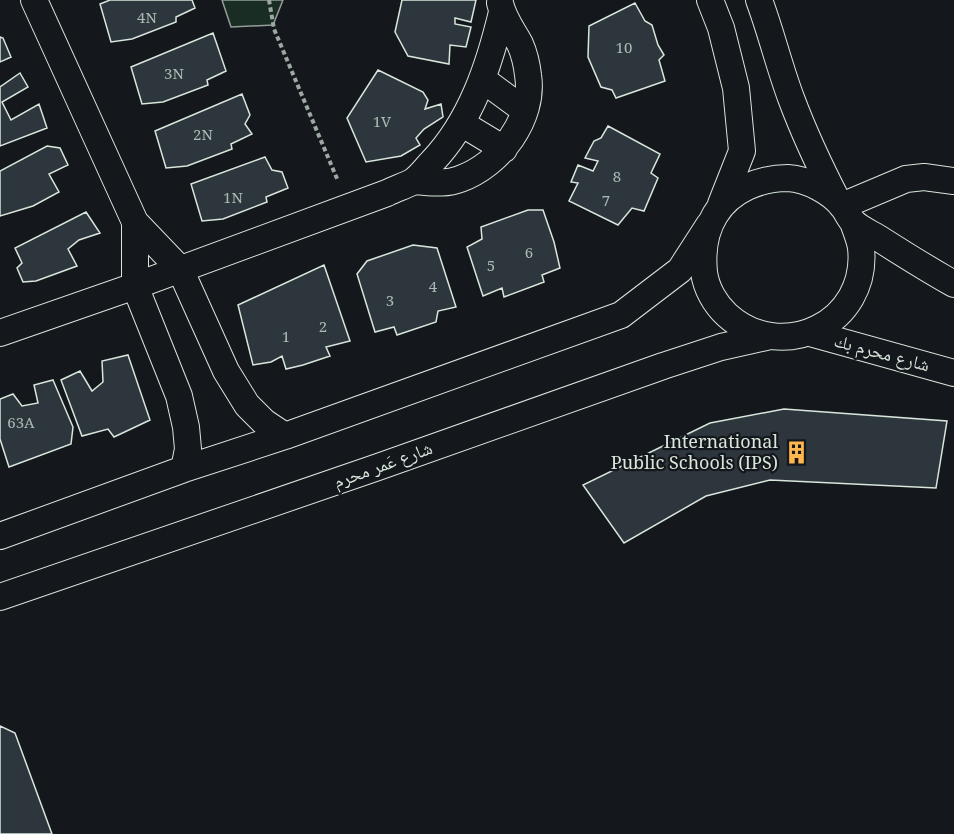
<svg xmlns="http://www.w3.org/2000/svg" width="954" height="834" font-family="'Noto Serif','Noto Naskh Arabic',serif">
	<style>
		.green { fill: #1a2d24; stroke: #939e99; stroke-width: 1.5 }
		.building { fill: #2c363c; stroke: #d8e6dc; stroke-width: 1.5 }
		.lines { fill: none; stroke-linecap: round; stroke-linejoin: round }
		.minor-casing { stroke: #d8e6dc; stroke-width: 28 }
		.path { stroke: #9da8a2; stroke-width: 4; stroke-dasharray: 4.5 3; stroke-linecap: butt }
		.minor { stroke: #14181c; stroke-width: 26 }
		.labels { text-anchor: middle; stroke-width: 4.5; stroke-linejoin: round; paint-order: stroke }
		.number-label { font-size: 15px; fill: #adbab4 }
		.street-label { font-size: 18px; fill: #d8e6dc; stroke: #14181c }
		.poi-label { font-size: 18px; fill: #d8e6dc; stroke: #14181c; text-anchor: end }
	</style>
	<rect width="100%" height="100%" fill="#14181c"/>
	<path class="green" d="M222,0H283L273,25L231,27Z"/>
	<path class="building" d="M110,0H192L195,8L176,17V22L132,39L111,42L100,4Z
		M402,0H476L471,22L455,18V24L471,27L466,47L450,45L449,64L408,56L395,32Z
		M635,3L645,21L652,25L658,45L664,55L659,60L665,81L616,98L612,90L601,87L588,57L589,26Z
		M213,33L226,71L207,80L208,85L163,102L142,104L131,67Z
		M0,37L3,38L11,57L0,62Z
		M378,70L423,92L428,100L425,109L441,104L443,117L424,129L416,138L420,145L401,156L366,162L347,118Z
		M20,73L28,87L2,102L11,120L39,104L47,128L0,146V87Z
		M242,94L250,115L245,124L252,134L231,144L232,149L187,166L166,168L155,131Z
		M608,126L660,154L651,173L658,178L644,211L632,208L618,225L569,201L578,183L571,182L578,165L593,171L598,161L585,158L594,141L601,138Z
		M47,146L60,148L68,165L49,174L59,192L33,206L0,216V171Z
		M265,157L272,170L282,172L288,188L266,197L267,202L223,219L202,221L191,184Z
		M528,210H543L554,242L560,268L542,275L544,282L504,297L502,288L483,296L467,247L482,239L481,227Z
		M86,212L100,233L79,240L68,249L77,266L36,281L23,282L17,268L22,263L15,248Z
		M413,245L437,248L456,307L438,311L436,322L397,335L394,327L375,332L357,274L367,261Z
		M324,265L350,341L326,347L330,356L303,365L286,369L282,356L271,362L253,365L238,305Z
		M128,355L150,420L114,437L108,429L82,436L61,380L80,371L92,391L103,382L102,361Z
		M53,380L73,427L71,444L9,467L0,439V399L13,394L22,406L38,403L34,385Z
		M784,409L947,421L936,488L770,480L706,496L624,543L583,485L710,423Z
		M0,726L15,733L52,834H0Z"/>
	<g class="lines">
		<defs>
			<path id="minor" d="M34,0L135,222L180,269L226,371L247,405L264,422L285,436
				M710,0L721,28L736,88L742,151L721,204
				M759,0C771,32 779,66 791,98C804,133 820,167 837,200
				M482,79L524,110
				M461,123L504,149
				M414,181C430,182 445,185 460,179C499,165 535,119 528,75C527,66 524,53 520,44C513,31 503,18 500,3
				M842,206L906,179L924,177L954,181
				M135,222V286L179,396L186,427L188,449L184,469
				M853,222C856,231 860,240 861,248C869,323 782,365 727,315C715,304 706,288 704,272C702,252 704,233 715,215C730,190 760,178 788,178C807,179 832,192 843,207C847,212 849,218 853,222C860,229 872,234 880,239C905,255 929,270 954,284
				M0,333L135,286L387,193C395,189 404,186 412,182C420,177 426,168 432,162C471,121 489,66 502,12
				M810,333L954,373
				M0,536L184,469L285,436L621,315L680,270L709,225
				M0,597L378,467L663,366L721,347L766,337"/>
		</defs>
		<use href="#minor" class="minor-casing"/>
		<path class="path" d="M269,0L274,29L338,181"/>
		<use href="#minor" class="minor"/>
	</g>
	<defs>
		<symbol id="building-bare" viewBox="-9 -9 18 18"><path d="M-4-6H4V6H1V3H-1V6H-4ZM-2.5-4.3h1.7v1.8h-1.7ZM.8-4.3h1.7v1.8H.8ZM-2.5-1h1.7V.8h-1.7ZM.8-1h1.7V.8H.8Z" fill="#ffb74d" stroke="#14181c" stroke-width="2.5" paint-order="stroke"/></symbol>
	</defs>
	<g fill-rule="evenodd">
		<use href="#building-bare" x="780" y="436" width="33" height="33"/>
	</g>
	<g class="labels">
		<g class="number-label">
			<text x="147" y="23">4N</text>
			<text x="624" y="53">10</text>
			<text x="174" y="79">3N</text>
			<text x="382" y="127">1V</text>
			<text x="203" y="140">2N</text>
			<text x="617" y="182">8</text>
			<text x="233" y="203">1N</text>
			<text x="606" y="206">7</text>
			<text x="529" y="258">6</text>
			<text x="491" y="271">5</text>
			<text x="433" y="292">4</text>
			<text x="390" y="306">3</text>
			<text x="323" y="332">2</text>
			<text x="286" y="342">1</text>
			<text x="21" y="428">63A</text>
		</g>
		<g class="street-label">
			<text transform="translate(882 353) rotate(15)" y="6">شارع محرم بك</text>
			<text transform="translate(383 465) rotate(-20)" y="6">شارع عَمر محرم</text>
		</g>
		<g class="poi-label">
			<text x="778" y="448">International<tspan x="778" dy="21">Public Schools (IPS)</tspan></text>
		</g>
	</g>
</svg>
